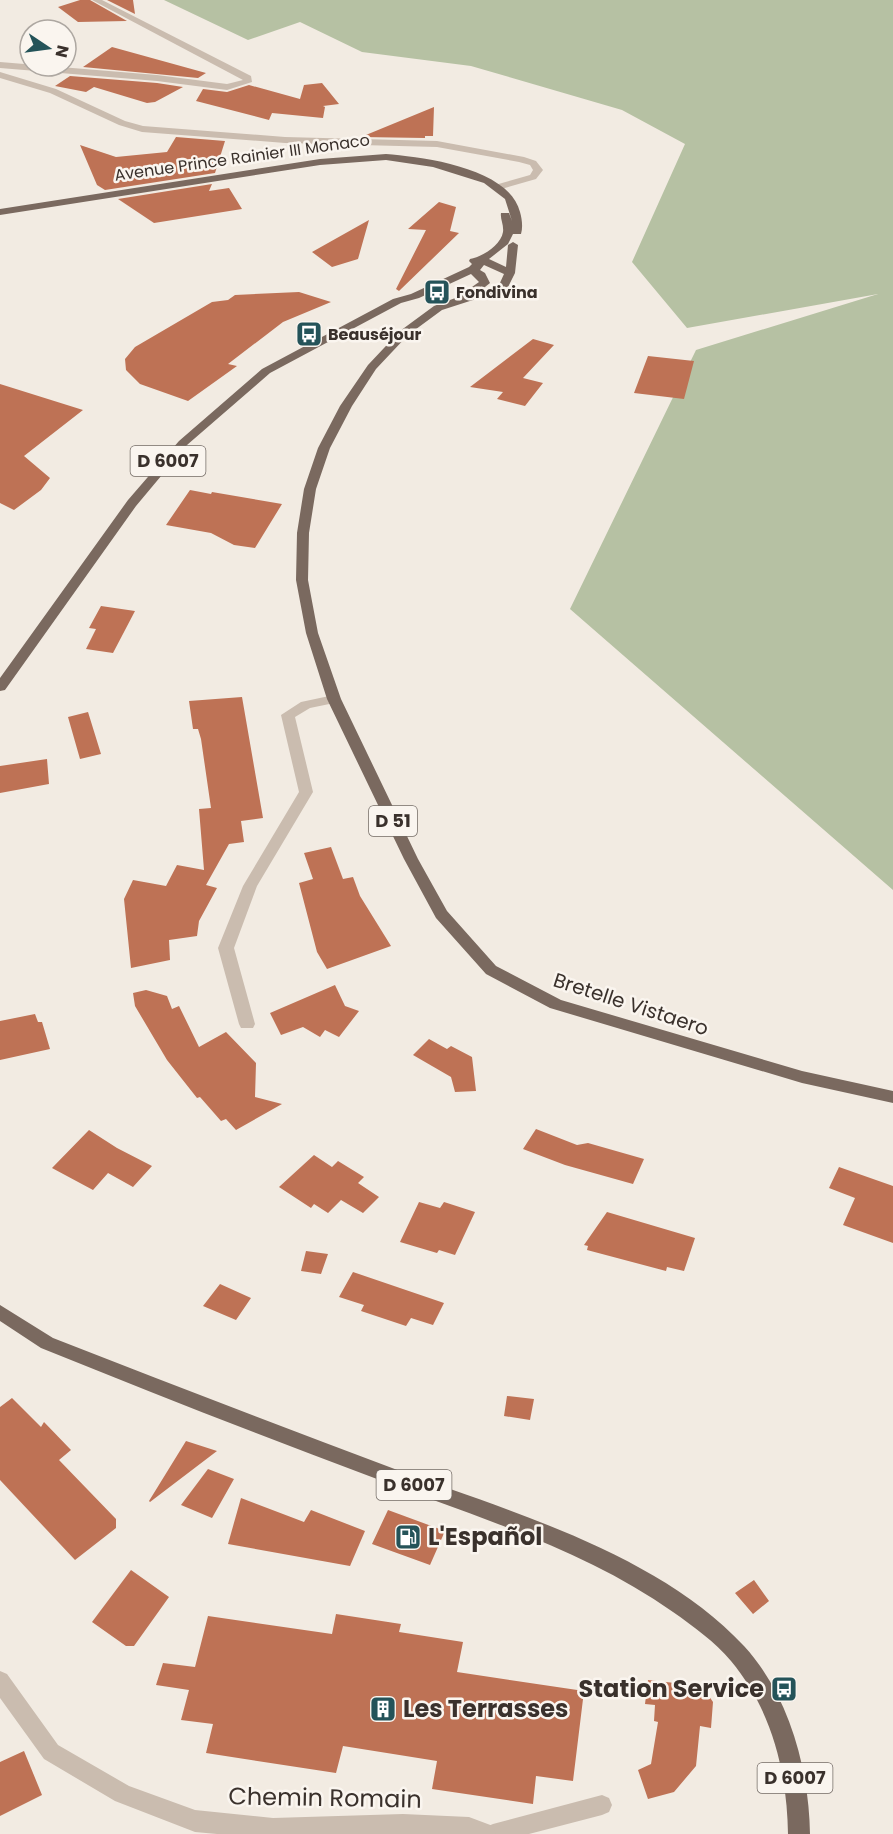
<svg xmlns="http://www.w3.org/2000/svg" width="893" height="1834" font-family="Poppins,sans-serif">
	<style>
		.green { fill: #b6c1a3 }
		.building { fill: #be7255 }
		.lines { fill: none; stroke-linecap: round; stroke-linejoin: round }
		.service { fill: #cabcaf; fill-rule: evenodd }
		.minor { fill: #cabcaf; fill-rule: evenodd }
		.primary { fill: #7a695f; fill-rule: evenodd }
		.labels { text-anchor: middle; stroke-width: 5; stroke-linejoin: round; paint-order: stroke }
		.far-street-label { font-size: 16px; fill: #3a312c; stroke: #faf5ef }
		.far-poi-label { font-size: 16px; font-weight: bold; fill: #3a312c; stroke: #faf5ef; text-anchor: start }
		.shield { fill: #faf5ef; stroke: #746c66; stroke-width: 1.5 }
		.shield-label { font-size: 18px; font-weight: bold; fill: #3a312c }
		.street-label { font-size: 20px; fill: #3a312c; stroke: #faf5ef }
		.near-poi-label { font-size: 24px; font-weight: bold; fill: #3a312c; stroke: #faf5ef; text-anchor: start }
		.near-street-label { font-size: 24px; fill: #3a312c; stroke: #faf5ef }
	</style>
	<rect width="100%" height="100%" fill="#f2ebe2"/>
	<path class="green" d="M164,0H893V890L570,609L696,350L878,294L687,328L632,262L685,144L622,110L471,66L362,52L300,22L248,40Z"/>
	<path class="building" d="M80,0H90L127,21L78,22L58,7Z
		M107,0H133L135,14Z
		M112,47L206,73L198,78L83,67Z
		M70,76L157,83L183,87L155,102L147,103L94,87L86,92L55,86Z
		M322,83L339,104L323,106L325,107L323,118L272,113L269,120L196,101L203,89L227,92L249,85L300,99L304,85Z
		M434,107L433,136H425V138L361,137Z
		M176,137L225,141L215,173L105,190L97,185L80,145L116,157L167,152Z
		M212,184L209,191L229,188L242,209L154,223L118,199Z
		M439,202L456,207L450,231L459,233L399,291L396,289L426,230L408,229Z
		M369,220L358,259L332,267L312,252Z
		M299,292L331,302L283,322L228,364L237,366L188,401L140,384L126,370L125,359L135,347L212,302L228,300L235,295Z
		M533,339L554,345L523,378L543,383L525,406L497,399L503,392L470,387Z
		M648,356L694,361L684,399L634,393Z
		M0,384L83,410L24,456L50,478L41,490L14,510L0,503Z
		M190,490L211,494L212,492L282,504L255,548L234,545L211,533L166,525Z
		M101,606L135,611L113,653L86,649L96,629L89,628Z
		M242,697L263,818L241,821L244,842L229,844L206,885L217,888L199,921L197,936L169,940L170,960L131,968L124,899L133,880L166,886L177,865L204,870L199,809L211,808L201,739L198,729H193L189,701Z
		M88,712L101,754L80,759L68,717Z
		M47,759L49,784L0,793V766Z
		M331,847L343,879L353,877L360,896L391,946L327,969L317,952L299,883L313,879L304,853Z
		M335,985L345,1006L359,1011L339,1037L325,1030L320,1037L303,1027L281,1035L270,1013Z
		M146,990L167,996L172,1009L179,1006L199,1047L226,1032L256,1063L255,1097L282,1104L236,1130L226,1119L221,1121L200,1097L197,1098L167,1060L135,1006L133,993Z
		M35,1014L38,1022H42L50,1049L0,1060V1021Z
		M429,1039L447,1049L451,1046L472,1057L476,1091L455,1092L451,1077L413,1055Z
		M536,1129L577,1145L588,1143L644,1159L633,1184L565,1165L523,1149Z
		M89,1130L117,1148L152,1166L133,1187L108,1173L93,1190L52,1168Z
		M314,1155L332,1167L338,1161L364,1177L358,1183L379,1197L363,1213L341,1200L328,1213L314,1204L311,1208L279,1187Z
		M839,1167L893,1186V1243L843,1225L855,1198L829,1188Z
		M419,1202L440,1208L444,1202L475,1212L455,1255L439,1250L437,1253L400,1242Z
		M607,1212L695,1238L684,1271L667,1267L666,1271L587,1250L588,1246L584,1245Z
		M306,1251L328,1254L321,1274L301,1271Z
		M353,1272L444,1303L433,1325L411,1318L406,1326L361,1311L364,1305L339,1297Z
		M220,1284L251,1298L236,1320L203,1306Z
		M507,1396L534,1399L530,1420L504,1416Z
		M12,1398L41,1427L44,1422L71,1450L59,1460L116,1519V1528L75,1560L0,1480V1407Z
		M186,1441L217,1451L150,1502L149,1501Z
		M208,1469L234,1479L212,1518L181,1505Z
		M241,1498L304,1522L311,1510L365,1531L350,1566L228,1544Z
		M388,1510L445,1531L430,1565L372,1544Z
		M131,1570L169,1597L134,1646H126L92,1622Z
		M754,1580L769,1601L753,1614L735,1593Z
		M336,1614L401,1624L399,1632L463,1642L457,1672L584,1691L573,1781L536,1776L533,1804L432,1789L437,1761L343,1746L336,1773L206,1753L213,1724L181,1720L189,1690L156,1685L163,1663L195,1667L208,1616L332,1634Z
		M648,1680L702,1686L713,1702L711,1728L700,1726L696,1766L674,1792L648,1799L638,1770L651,1764L658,1722L654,1721L655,1705L645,1704Z
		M24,1751L42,1795L0,1816V1762Z"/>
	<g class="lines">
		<path class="service" d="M602,1795L609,1798L612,1805L609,1812L602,1815L529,1834H483L486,1827L493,1824Z"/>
		<path class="minor" d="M92,0H102L251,76L252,82L227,90L157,81L0,68V62L157,75L227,84L243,80Z
			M0,72L56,89L125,121L143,126L285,137L437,141L524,157L536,161L543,170L536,179L498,190L493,187L495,185L530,175L533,170L530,165L519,162L437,147L285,143L142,132L119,125L50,93L0,78Z
			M334,695L341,699L339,702L310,708L295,717L313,792L257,886L234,948L255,1024L253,1028H241L239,1024L218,948L243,886L299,792L281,715L301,702Z
			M0,1671L7,1674L58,1745L129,1786L195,1810L273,1818L403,1814L469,1817L493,1826L496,1834H217L195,1832L115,1801L44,1759L0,1698Z"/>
		<path class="primary" d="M386,154C424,157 509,168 520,212C522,219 523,227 521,234H513L508,244L489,259L506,267L508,245L513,242L518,245L515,273L507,289L442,310L408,335L376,369L352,406L330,448L316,489L309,533L308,580L318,633L341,699L418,859L447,911L496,966L561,1000L802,1071L893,1091V1103L802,1083L550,1008L486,974L436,918L404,859L327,699L306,633L296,580L297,533L304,489L318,448L340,406L368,365L400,331L434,306L458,297L479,282L471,274L419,298L401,303L270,373L187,445L136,506L5,690L0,691V678L128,500L179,441L262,369L393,299L411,294L469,267L472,264L469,261L470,259C482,257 501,245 503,232C504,225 500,219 501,213H509L512,221L505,199L484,183L433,167L386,160L320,165L0,215V209L320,159ZM484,265L504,274L499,285L480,291L490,283L485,273L480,270Z
			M0,1305L53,1338C166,1382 279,1426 392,1468C508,1511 658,1553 744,1646C789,1695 809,1769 810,1834H788C787,1772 772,1710 731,1661C715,1642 693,1626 673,1612C582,1548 473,1516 369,1476C259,1435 150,1392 41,1348L0,1321Z"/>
	</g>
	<defs>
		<symbol id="bus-square" viewBox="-11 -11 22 22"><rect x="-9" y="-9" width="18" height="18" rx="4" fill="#245359" stroke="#faf5ef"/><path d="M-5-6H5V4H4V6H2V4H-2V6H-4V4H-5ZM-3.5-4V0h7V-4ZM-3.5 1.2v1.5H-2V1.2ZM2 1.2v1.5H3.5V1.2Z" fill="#fff"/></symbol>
		<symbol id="fuel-square" viewBox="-11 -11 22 22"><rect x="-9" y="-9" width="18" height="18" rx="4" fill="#245359" stroke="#faf5ef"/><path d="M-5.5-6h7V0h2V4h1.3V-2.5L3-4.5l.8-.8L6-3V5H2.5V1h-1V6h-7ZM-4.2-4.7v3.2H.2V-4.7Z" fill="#fff"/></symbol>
		<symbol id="building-square" viewBox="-11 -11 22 22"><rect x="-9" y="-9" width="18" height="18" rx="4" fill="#245359" stroke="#faf5ef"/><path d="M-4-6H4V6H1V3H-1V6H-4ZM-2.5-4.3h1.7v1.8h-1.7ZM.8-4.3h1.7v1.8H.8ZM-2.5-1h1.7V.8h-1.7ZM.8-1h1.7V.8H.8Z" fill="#fff"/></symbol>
	</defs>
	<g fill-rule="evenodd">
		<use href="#bus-square" x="422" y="277" width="30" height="30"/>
		<use href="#bus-square" x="294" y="319" width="30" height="30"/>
		<use href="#fuel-square" x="393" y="1522" width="30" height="30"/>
		<use href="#bus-square" x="769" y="1674" width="30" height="30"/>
		<use href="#building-square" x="368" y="1694" width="30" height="30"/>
	</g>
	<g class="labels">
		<g class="far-street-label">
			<text transform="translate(242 157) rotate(-8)" y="6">Avenue Prince Rainier III Monaco</text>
		</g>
		<g class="far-poi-label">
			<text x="456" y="298">Fondivina</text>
			<text x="328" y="340">Beauséjour</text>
		</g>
		<g class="shield">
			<rect x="130.5" y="446" width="75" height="30" rx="4.5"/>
			<rect x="369" y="806" width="48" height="30" rx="4.5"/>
			<rect x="376.5" y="1470" width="75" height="30" rx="4.5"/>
			<rect x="757.5" y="1763" width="75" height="30" rx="4.5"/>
		</g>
		<g class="shield-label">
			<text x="168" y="467">D 6007</text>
			<text x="393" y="827">D 51</text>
			<text x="414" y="1491">D 6007</text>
			<text x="795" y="1784">D 6007</text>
		</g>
		<g class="street-label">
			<text transform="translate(631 1004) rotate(18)" y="7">Bretelle Vistaero</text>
		</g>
		<g class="near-poi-label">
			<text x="428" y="1545">L'Español</text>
			<text x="764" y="1697" text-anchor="end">Station Service</text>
			<text x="403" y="1717">Les Terrasses</text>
		</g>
		<g class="near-street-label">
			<text transform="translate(325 1798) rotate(1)" y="8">Chemin Romain</text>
		</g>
	</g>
	<g transform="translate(48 48) rotate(103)"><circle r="28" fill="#faf5ef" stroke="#ada7a1" stroke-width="1.5"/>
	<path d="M0-4.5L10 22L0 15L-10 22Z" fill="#245359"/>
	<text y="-9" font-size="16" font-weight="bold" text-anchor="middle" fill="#3a312c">N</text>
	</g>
</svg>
